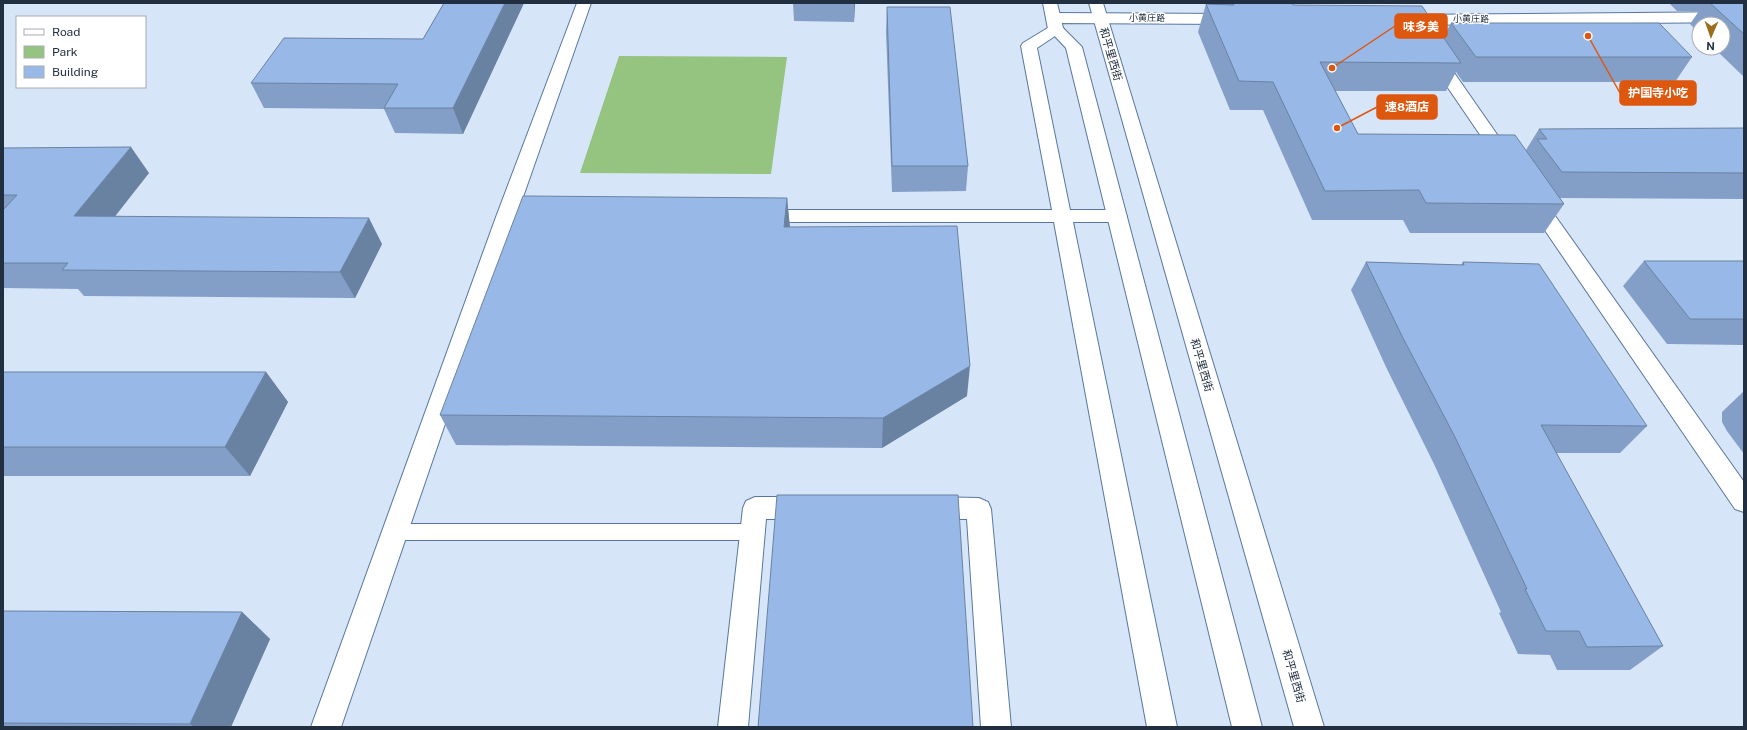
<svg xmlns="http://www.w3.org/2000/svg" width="1747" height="730" font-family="'Public Sans','Noto Sans SC',sans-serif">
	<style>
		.green { fill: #95c380 }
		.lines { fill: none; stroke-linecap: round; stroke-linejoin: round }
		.lane-casing { stroke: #5876a0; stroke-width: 2 }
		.street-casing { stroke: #5876a0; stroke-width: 2 }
		.primary-casing { stroke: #5876a0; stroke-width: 2 }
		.lane { fill: #fff; fill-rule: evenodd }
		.street { fill: #fff; fill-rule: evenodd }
		.primary { fill: #fff; fill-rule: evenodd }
		.wall { fill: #839fc7 }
		.shaded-wall { fill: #6a82a2 }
		.building { fill: #98b9e7; stroke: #6a82a2 }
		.labels { text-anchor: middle; stroke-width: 3; stroke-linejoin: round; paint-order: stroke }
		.far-street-label { font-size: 9px; fill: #222f41; stroke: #fff }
		.street-label { font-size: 11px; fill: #222f41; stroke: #fff }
		.leader { fill: none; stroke: #de570f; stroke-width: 1.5 }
		.callout-dot { fill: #de570f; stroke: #fff; stroke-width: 1.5 }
		.callout { fill: #de570f; stroke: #de570f; stroke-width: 1.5 }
		.callout-label { font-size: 12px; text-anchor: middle; font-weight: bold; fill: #fff }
	</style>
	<rect width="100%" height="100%" fill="#d7e5f8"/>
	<path class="green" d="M619,56L787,57L771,174L580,173Z"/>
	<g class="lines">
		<defs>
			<path id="lane" d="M394,524H753L760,526L763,532L760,538L753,540H394L387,538L384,532L387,526Z"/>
			<path id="street" d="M577,3H591L516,217L341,727H311L496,217Z
				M1744,12V22L1401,25L1396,23L1393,20L1396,17L1401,15Z
				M1054,13L1232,14L1237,16L1240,19L1237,22L1232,24L1054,23L1049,21L1046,18L1049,15Z
				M1056,24L1061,26L1064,29L1061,32L1037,48L1070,210H1117L1124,212L1127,216L1124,220L1117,222H1073L1177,727H1147L1054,222H759L752,220L749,216L752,212L759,210H1052L1021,46L1023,43L1051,26Z
				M1435,52L1441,54L1512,156L1515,160L1512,164L1506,166L1500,164L1427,57L1429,54Z
				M1534,194L1541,196L1744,482V512L1735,509L1527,204L1525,200L1527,196Z
				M755,497H805L814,501L817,508L814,515L805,519H766L748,727H718L743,508L746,501Z
				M930,497L979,498L988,502L991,509L1011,727H981L967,519H930L921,515L918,508L921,501Z"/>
			<path id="primary" d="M1043,3H1057L1063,28L1082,47L1262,727H1232L1066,48L1048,29Z
				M1089,3H1103L1324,727H1294Z"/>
		</defs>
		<use href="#lane" class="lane-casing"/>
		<use href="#street" class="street-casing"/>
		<use href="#primary" class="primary-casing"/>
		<use href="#lane" class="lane"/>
		<use href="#street" class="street"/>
		<use href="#primary" class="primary"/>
	</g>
	<path class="wall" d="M444,3H524L463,134L395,133L384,109L264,108L251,83L423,39Z
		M793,3H855L854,22L794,21Z
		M1212,3H1292L1293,5L1443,38L1451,23L1692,57L1675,82H1463L1456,72L1446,91H1335L1358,134L1526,150L1539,129L1744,128V199L1560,198L1564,204L1544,233H1410L1403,220H1312L1263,110H1230L1198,32L1206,4H1213Z
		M1669,3H1744V77L1714,48H1723V24H1699V33L1690,24L1699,11H1677Z
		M887,7L968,166L966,191L892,192L886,32Z
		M3,148L149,173L114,216L382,244L355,298L84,296L78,289L3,288Z
		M787,198L790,227L967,396L882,448L456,445L440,415Z
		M1644,261H1744V345L1667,344L1623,286Z
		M1366,262L1461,265L1463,262L1647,426L1620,453H1556L1663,646L1630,670H1557L1550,655L1518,654L1499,613L1501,612L1434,464L1386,367L1351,290Z
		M3,372H266L288,402L250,476H3Z
		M1744,391V454L1727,431L1722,422V412Z
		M3,611L242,612L270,639L231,727H3Z"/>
	<path class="shaded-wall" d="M505,3H524L463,134L453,108Z
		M854,3H855L854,22Z
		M131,147L149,173L95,242L74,216Z
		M787,198L790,229L784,227Z
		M369,218L382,244L355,298L340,272Z
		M970,366L967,396L882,448L883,418Z
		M266,372L288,402L250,476L225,447Z
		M242,612L270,639L231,727H194L190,724Z"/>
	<path class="building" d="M444,3H505L453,108H384L398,84L251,83L284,38L423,39Z
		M1233,3H1292L1293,5L1422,6L1461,63L1320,62L1358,134L1515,135L1564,204L1426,203L1419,190L1325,191L1273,82L1239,81L1206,4L1234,5Z
		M1710,3H1744V34Z
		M887,7H950L968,166H892Z
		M1451,23H1659L1692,57H1476Z
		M1744,128V173L1562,172L1537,139H1547L1539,129Z
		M131,147L74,216L369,218L340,272L62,270L68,263H3V210L17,195H3V148Z
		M523,196L787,198L784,227L957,226L970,366L883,418L440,415Z
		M1644,261H1744V319H1690Z
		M1366,262L1464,265L1463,262L1539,264L1647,426L1541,425L1663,646L1587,647L1579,631H1546L1525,589H1527L1455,437L1403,338Z
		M3,372H266L225,447H3Z
		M777,495H958L973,727H758Z
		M3,611L242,612L190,724L3,723Z"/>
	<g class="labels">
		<g class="far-street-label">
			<text x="1147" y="21">小黄庄路</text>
			<text x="1471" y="22">小黄庄路</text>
		</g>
		<g class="street-label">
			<text transform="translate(1111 54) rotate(74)" y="4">和平里西街</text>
			<text transform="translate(1202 365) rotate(74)" y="4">和平里西街</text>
			<text transform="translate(1294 676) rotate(74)" y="4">和平里西街</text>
		</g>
	</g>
	<path class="leader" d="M1332 68L1395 26M1588 36L1620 93M1337 128L1377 107"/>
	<g class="callout-dot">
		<circle cx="1332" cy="68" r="4"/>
		<circle cx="1588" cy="36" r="4"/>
		<circle cx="1337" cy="128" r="4"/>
	</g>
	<g class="callout">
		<rect x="1395" y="14" width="52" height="24" rx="4"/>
		<rect x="1620" y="81" width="76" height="24" rx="4"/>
		<rect x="1377" y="95" width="60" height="24" rx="4"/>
	</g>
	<g class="callout-label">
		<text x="1421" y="31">味多美</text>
		<text x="1658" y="97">护国寺小吃</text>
		<text x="1407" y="111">速8酒店</text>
	</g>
	<rect width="1747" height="730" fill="none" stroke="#222f41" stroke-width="8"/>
	<rect x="16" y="16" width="130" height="72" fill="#ffffff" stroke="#a7acb3"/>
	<rect x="24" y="29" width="20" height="6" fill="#ffffff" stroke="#a7acb3"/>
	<text x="52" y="36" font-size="12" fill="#222f41">Road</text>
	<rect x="24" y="46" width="20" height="12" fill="#95c380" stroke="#a7acb3"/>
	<text x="52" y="56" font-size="12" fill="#222f41">Park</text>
	<rect x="24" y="66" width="20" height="12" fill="#98b9e7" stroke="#a7acb3"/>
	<text x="52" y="76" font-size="12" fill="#222f41">Building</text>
	<g transform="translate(1711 36) rotate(182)"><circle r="19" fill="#ffffff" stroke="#a7acb3"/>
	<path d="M0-3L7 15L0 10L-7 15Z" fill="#9b6d1d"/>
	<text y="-6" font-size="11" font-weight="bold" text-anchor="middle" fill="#222f41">N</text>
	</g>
</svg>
